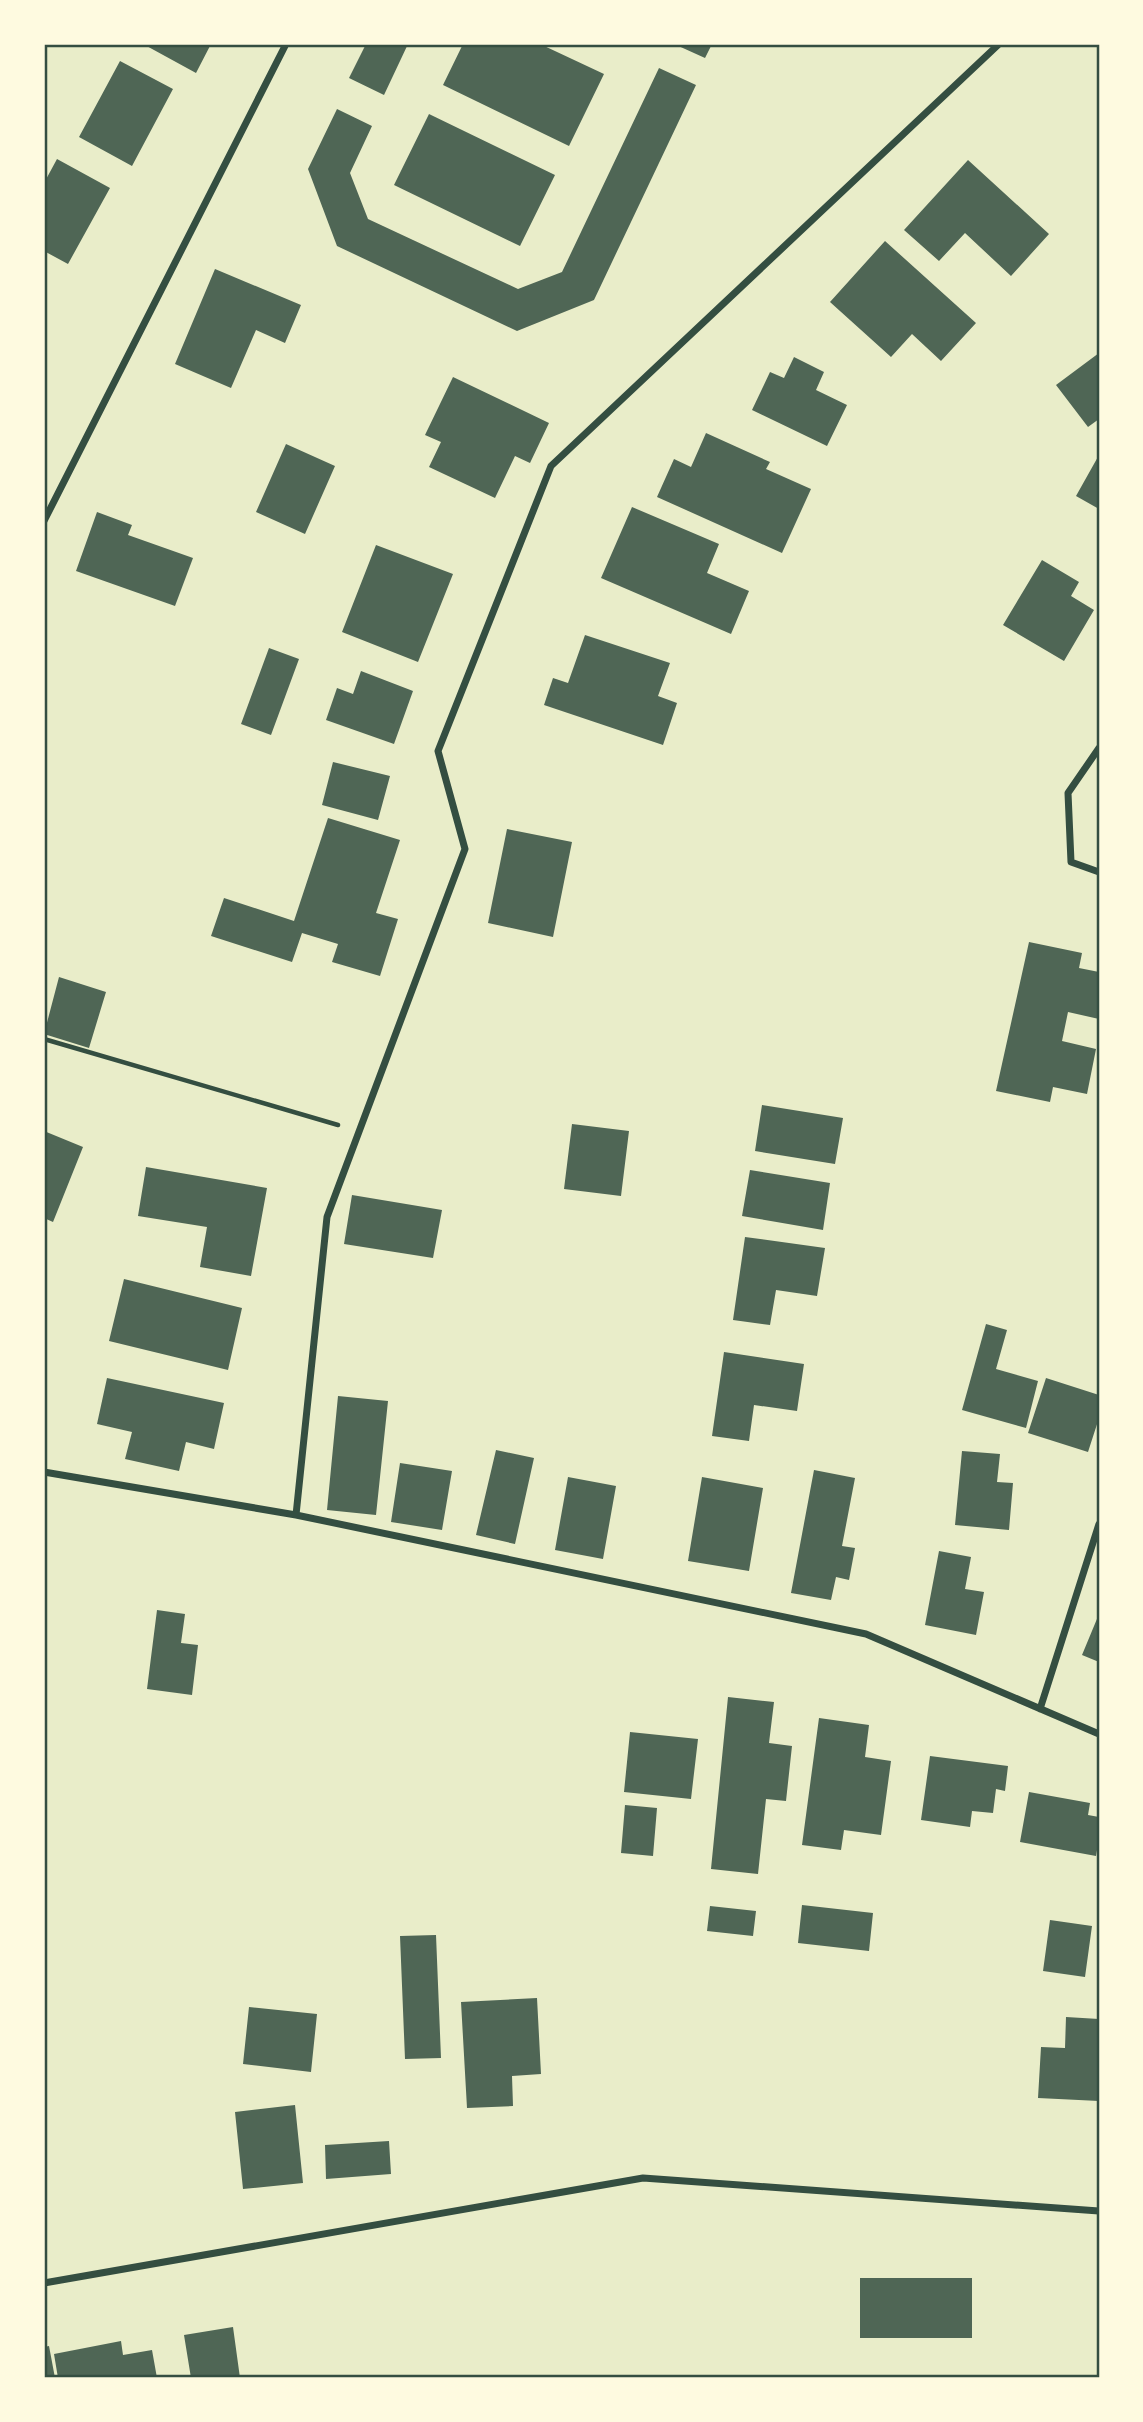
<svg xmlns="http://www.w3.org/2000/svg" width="1143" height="2422" font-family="Barlow,sans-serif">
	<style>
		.building { fill: #4f6655 }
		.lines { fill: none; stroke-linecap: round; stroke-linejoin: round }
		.path { stroke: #344e41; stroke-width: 4.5 }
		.minor { stroke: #344e41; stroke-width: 7 }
		.neatline { fill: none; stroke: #344e41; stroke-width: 2.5 }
	</style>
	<rect width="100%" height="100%" fill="#e9edc9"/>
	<path class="building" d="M143,44H211L196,73Z
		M366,44H408L384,95L349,78Z
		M463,44H540L604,74L569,146L443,85Z
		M674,44H712L705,58Z
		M120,61L173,89L132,166L79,137Z
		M659,68L696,85L594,300L517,331L337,246L308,169L337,109L372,126L350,173L368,219L518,289L562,272Z
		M429,114L555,175L520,246L394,185Z
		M57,159L110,188L68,264L44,251V183Z
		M968,160L1049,234L1011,276L965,233L939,261L904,230Z
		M885,241L976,323L941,361L912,334L891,357L830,302Z
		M215,269L301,305L285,343L256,330L231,388L175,364Z
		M1099,353V419L1088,427L1056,385Z
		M794,357L824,372L816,390L847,405L827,446L752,410L770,372L784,378Z
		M453,377L549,423L530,463L515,456L495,498L429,467L441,442L425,435Z
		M706,433L770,462L766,469L811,489L782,553L657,497L674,459L691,467Z
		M286,444L335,466L305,534L256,512Z
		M1099,455V509L1076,496Z
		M632,507L719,544L707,573L749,591L731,634L601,578Z
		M97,512L132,525L128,535L193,558L175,606L76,571Z
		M376,545L453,574L418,662L342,632Z
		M1042,560L1079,582L1071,596L1094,610L1064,661L1003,625Z
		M585,635L670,663L658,696L677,703L663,745L544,705L553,678L568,683Z
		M269,648L299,659L271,735L241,724Z
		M361,671L413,691L394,744L326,720L337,688L353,694Z
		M333,762L390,776L378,820L322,805Z
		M328,818L400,840L376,913L398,919L380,976L332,962L338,944L302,933L292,962L211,936L224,898L294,921Z
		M507,829L572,842L553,937L488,923Z
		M1029,942L1082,953L1079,968L1099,972V1019L1068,1012L1062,1041L1096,1049L1087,1094L1053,1087L1050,1102L996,1091Z
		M59,977L106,992L89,1048L44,1034Z
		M762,1105L843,1118L835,1164L755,1151Z
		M572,1124L629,1131L621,1196L564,1189Z
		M44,1131L83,1147L53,1222L44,1218Z
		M146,1167L267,1188L251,1276L200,1267L207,1227L138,1216Z
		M750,1170L830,1183L823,1230L742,1216Z
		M352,1195L442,1210L433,1258L344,1244Z
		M745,1237L825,1248L817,1296L776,1290L770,1325L733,1320Z
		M124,1279L242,1308L228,1370L109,1341Z
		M986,1324L1007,1330L996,1369L1038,1381L1026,1428L962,1410Z
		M724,1352L804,1364L797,1411L754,1405L749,1441L712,1436Z
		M107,1378L224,1403L214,1449L186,1442L179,1471L125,1459L132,1432L97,1424Z
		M1046,1378L1099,1395V1418L1088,1452L1028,1433Z
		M338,1396L388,1401L376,1515L327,1510Z
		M496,1450L534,1458L515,1544L476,1535Z
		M962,1451L1000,1454L997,1482L1013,1483L1009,1530L955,1525Z
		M400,1463L452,1471L442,1530L391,1522Z
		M814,1470L855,1478L842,1546L855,1548L849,1580L836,1577L831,1600L791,1593Z
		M568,1477L616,1486L603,1559L555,1550Z
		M702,1477L763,1488L749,1571L688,1561Z
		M939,1551L971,1557L965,1589L984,1592L976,1635L925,1625Z
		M157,1610L185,1614L181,1643L198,1645L192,1695L147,1689Z
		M1099,1614V1662L1082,1655Z
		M728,1697L774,1702L769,1743L792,1746L786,1801L766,1799L758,1874L711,1869Z
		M819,1718L869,1725L865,1757L891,1761L881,1835L844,1830L841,1850L802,1845Z
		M630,1732L698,1739L691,1799L624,1792Z
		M930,1756L1008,1766L1005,1791L996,1789L993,1813L972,1811L970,1827L921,1820Z
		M1029,1792L1090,1803L1088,1815L1099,1817V1838L1096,1856L1020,1842Z
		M625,1805L657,1808L653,1856L621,1853Z
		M802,1905L873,1913L869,1951L798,1943Z
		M710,1906L756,1911L753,1936L707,1931Z
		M1050,1920L1092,1926L1085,1977L1043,1971Z
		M436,1935L441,2058L405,2059L400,1936Z
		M537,1998L541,2074L512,2076L513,2106L467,2108L461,2002Z
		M249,2007L317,2014L311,2072L243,2064Z
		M1066,2017L1099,2019V2101L1038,2098L1041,2047L1065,2048Z
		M295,2105L303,2183L243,2189L235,2112Z
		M389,2141L391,2174L326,2179L325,2145Z
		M860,2278H972V2338H860Z
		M233,2327L240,2378H191L184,2335Z
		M121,2341L123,2355L152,2350L157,2378H58L54,2354Z
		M49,2346L55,2378H44V2347Z"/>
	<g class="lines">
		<path class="path" d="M44,1039L338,1125"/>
		<path class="minor" d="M44,521L286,44
			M1099,748L1068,793L1071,862L1099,872
			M44,1472L296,1515L866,1634L1099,1734
			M296,1515L327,1217L465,849L438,751L551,466L999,44
			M1040,1709L1099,1524
			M44,2283L643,2178L1099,2211"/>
	</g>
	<rect width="1143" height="2422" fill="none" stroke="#fefae0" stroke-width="91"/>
	<rect x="46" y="46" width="1052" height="2330" class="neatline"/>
</svg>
